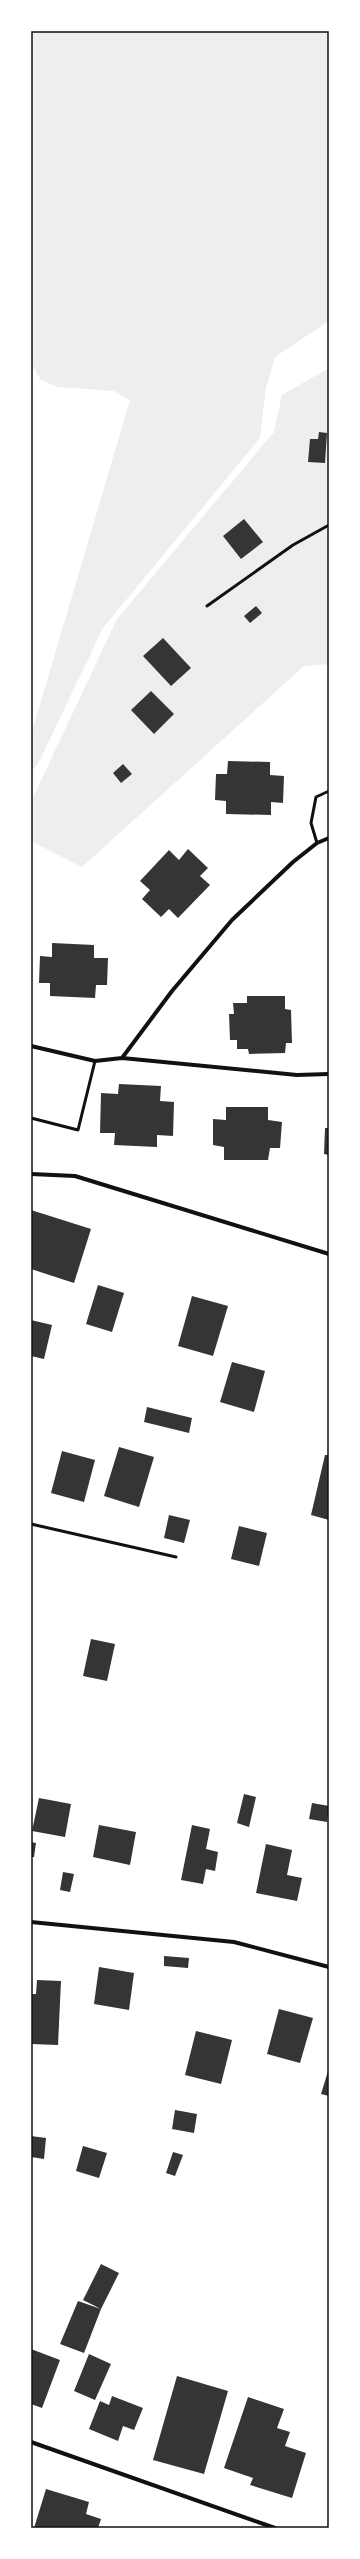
<svg xmlns="http://www.w3.org/2000/svg" width="360" height="2559" font-family="'Alegreya Sans',sans-serif">
	<style>
		.green { fill: #eee }
		.building { fill: #353535 }
		.lines { fill: none; stroke-linecap: round; stroke-linejoin: round }
		.service { stroke: #111; stroke-width: 3 }
		.minor { stroke: #111; stroke-width: 4 }
		.neatline { fill: none; stroke: #111; stroke-width: 1.5 }
	</style>
	<rect width="100%" height="100%" fill="#fff"/>
	<path class="green" d="M31,31H329V321L275,357L266,388L260,438L103,628L38,764L31,772V735L130,400L114,391L58,387L41,380L31,363Z
		M329,368V664L304,666L82,867L31,841V802L117,619L274,432L282,395Z"/>
	<path class="building" d="M319,432L327,433L325,463L308,462L310,439H318Z
		M244,519L263,542L241,559L223,536Z
		M256,606L262,613L250,623L244,616Z
		M163,638L191,668L171,686L143,656Z
		M151,691L174,714L154,734L131,710Z
		M228,761L270,762V775L284,776L283,803L271,802V815L226,814V801L215,800L216,774H227Z
		M123,764L132,774L121,783L113,773Z
		M188,849L208,868L200,876L210,885L178,918L169,909L161,917L142,899L150,890L140,881L169,850L179,860Z
		M52,943L94,945V958H108L107,985H96L95,998L50,996V983H39L40,956L52,957Z
		M247,996H285V1009L291,1010L292,1043H286L285,1053L249,1054L248,1049H237V1040H230L229,1014H234L233,1003H247Z
		M119,1084L161,1086L160,1101L174,1102L173,1136L157,1135V1147L114,1145L115,1133H100L101,1093L118,1094Z
		M226,1107H268V1120L282,1122L280,1148H270L268,1160H224V1147L213,1145V1119L226,1120Z
		M325,1128H329V1155L324,1154Z
		M31,1210L91,1229L74,1283L31,1269Z
		M98,1285L124,1293L112,1332L86,1324Z
		M192,1296L228,1306L213,1356L178,1346Z
		M31,1320L52,1325L44,1359L31,1356Z
		M232,1362L265,1371L254,1412L220,1402Z
		M147,1407L192,1418L189,1433L144,1422Z
		M119,1447L154,1457L139,1507L104,1496Z
		M62,1451L95,1460L84,1502L51,1493Z
		M325,1455H329V1520L311,1515Z
		M169,1515L190,1520L184,1543L164,1538Z
		M239,1526L267,1533L259,1566L231,1559Z
		M91,1639L115,1644L107,1681L83,1676Z
		M244,1794L256,1797L249,1827L237,1823Z
		M39,1798L71,1804L65,1837L32,1831Z
		M312,1803L329,1806L327,1822L309,1819Z
		M99,1825L136,1832L130,1865L93,1857Z
		M192,1825L210,1829L206,1849L218,1852L215,1871L206,1869L203,1884L181,1880Z
		M31,1842L36,1843L34,1857H31Z
		M266,1844L292,1850L287,1875L302,1878L297,1901L256,1893Z
		M63,1872L74,1874L70,1892L60,1890Z
		M164,1956L189,1958L188,1968L164,1966Z
		M99,1967L134,1973L129,2010L94,2004Z
		M37,1980L61,1981L58,2045L31,2044V1994H36Z
		M279,2009L313,2018L300,2063L267,2054Z
		M196,2031L232,2040L221,2084L185,2075Z
		M329,2068V2096L321,2094Z
		M175,2110L197,2114L194,2133L172,2129Z
		M31,2136L46,2138L44,2159L31,2157Z
		M83,2146L107,2153L99,2178L76,2171Z
		M173,2152L183,2155L175,2176L166,2173Z
		M101,2264L119,2273L101,2309L83,2300Z
		M78,2301L101,2309L84,2353L60,2344Z
		M31,2349L60,2360L42,2408L31,2404Z
		M89,2354L111,2364L95,2400L74,2391Z
		M177,2376L228,2391L204,2474L153,2460Z
		M112,2396L143,2408L134,2430L123,2426L118,2441L89,2429L100,2401L109,2405Z
		M248,2397L284,2409L277,2428L290,2432L285,2446L306,2453L292,2498L250,2485L253,2478L224,2468Z
		M46,2489L89,2502L86,2514L101,2519L98,2528H34Z"/>
	<g class="lines">
		<path class="service" d="M207,606L293,545L329,525
			M317,843L311,823L316,797L329,791
			M31,1118L78,1130L95,1061
			M31,1524L176,1557"/>
		<path class="minor" d="M31,1046L95,1061L122,1058L297,1075L329,1074
			M122,1058L172,991L232,920L293,862L317,843L329,838
			M31,1174L75,1176L329,1254
			M31,1922L234,1942L329,1967
			M31,2442L275,2528"/>
	</g>
	<rect width="360" height="2559" fill="none" stroke="#ffffff" stroke-width="64"/>
	<rect x="32" y="32" width="296" height="2495" class="neatline"/>
</svg>
